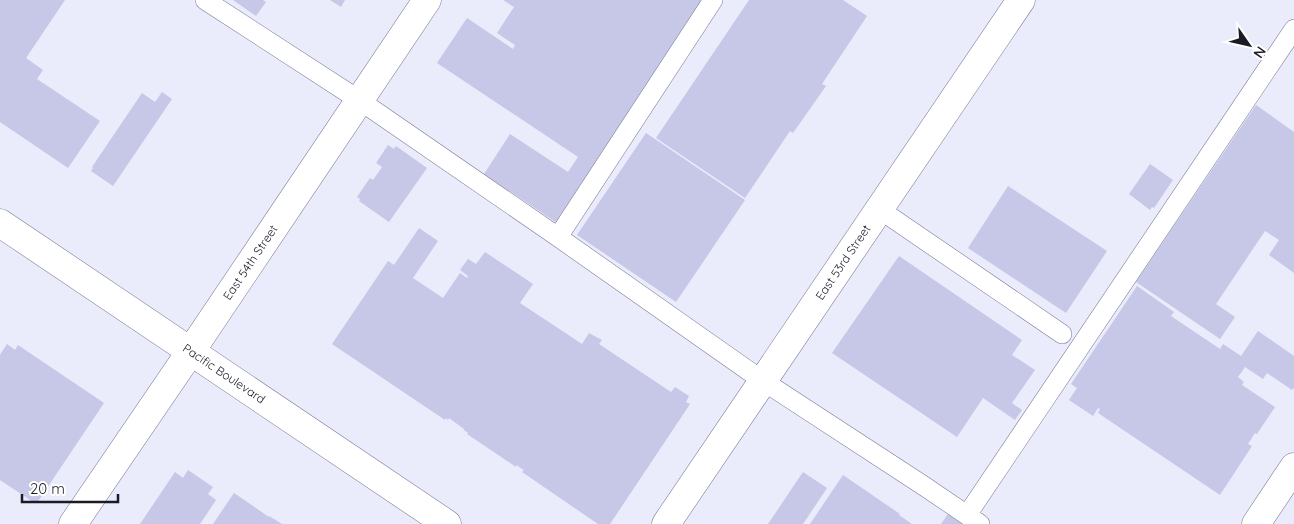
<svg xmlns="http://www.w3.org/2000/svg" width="1294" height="524" font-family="Quicksand,sans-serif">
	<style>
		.built { fill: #eaebfb }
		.building { fill: #c7c7e7 }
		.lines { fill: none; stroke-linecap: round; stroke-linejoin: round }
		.lane-casing { stroke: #767693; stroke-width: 20 }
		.street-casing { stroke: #767693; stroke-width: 29 }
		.primary-casing { stroke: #767693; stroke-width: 29 }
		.lane { stroke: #fff; stroke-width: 19 }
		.street { stroke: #fff; stroke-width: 28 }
		.primary { stroke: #fff; stroke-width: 28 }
		.labels { text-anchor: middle; stroke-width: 5; stroke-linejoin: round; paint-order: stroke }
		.street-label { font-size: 12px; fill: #1b1b26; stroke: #fff }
	</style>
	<rect width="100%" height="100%" fill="#f4f4fb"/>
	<path class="built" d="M0,0H1294V524H0Z"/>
	<path class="building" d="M0,0H65L26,58L43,70L37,79L100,121L68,168L0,122Z
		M233,0H263L266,2L256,16Z
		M330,0H345L341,7Z
		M503,0H708L557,223L484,174L510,134L568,172L578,157L437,63L467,18L513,49L515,45L497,33L514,7Z
		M749,0H843L867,16L822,84L826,86L793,133L790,131L745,198L656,138Z
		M162,92L172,99L113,186L91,171L93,168L92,167L142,93L155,102Z
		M1256,105L1294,132V273L1269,255L1279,240L1265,231L1216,304L1235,317L1220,339L1136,282Z
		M646,133L745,200L676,302L577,235Z
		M388,145L394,149L396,146L427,168L389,222L359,201L360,199L357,197L370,178L373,180L382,167L376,163Z
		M1150,164L1173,180L1154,208L1152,207L1150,210L1129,194Z
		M1008,186L1107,251L1066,313L968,248Z
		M419,228L438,241L413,278L443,298L460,273L467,278L468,276L460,270L468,259L476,264L485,252L533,284L520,303L582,344L589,333L602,340L599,344L671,392L675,387L689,396L686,402L690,404L610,524H598L522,472L524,470L516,465V467L467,434L468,433L464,430V429L449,418L448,420L446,418L445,420L332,344L388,261L394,265Z
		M899,256L1022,340L1012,355L1035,370L1012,403L1022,410L1015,420L983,398L957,437L832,353Z
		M1137,286L1174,312L1171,316L1220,349L1223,344L1241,356L1258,331L1294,356V388L1292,390L1267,373L1263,379L1245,367L1238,377L1244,382L1242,385L1275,407L1257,434L1255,433L1248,444L1252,446L1220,495L1098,413L1100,409L1098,408L1093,416L1069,400L1077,388L1071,384Z
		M7,344L15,350L18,345L104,403L37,503L34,501L33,502L0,480V355Z
		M188,470L213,487L208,494L216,500L200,524H140L175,472L183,478Z
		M803,472L827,488L803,524H768Z
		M843,475L900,514L899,515L912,524H810Z
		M234,493L269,517V516L282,524H213Z
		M948,514L963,524H941Z"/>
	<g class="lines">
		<defs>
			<path id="lane" d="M205,0L359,100L558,237L763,381L924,486L980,524
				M879,209L1062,334
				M558,237L713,0
				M967,515L1294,29"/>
			<g id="street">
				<path id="s1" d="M73,524L191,351L427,0"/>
				<path id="s2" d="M666,524L1021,0"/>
				<path d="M1256,524L1294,467"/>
			</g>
			<g id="primary">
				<path id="s3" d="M0,223L447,524"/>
			</g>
		</defs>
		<use href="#lane" class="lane-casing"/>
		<use href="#street" class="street-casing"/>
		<use href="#primary" class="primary-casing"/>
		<use href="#lane" class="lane"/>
		<use href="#street" class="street"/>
		<use href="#primary" class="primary"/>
	</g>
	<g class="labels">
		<g class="street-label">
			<text dy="4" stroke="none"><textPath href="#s2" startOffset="316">East 53rd Street</textPath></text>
			<text dy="4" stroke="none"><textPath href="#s1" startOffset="316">East 54th Street</textPath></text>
			<text dy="4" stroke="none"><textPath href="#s3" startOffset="270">Pacific Boulevard</textPath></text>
		</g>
	</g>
	<g transform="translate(1249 45) rotate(124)" stroke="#ffffff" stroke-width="4" paint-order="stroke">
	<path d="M0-4L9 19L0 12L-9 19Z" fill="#1b1b26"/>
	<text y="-8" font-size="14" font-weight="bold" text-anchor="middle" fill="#1b1b26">N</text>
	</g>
	<path d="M22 494v8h96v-8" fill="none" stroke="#1b1b26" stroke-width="2.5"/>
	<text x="30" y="494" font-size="15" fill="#1b1b26" stroke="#ffffff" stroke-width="4" paint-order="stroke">20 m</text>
</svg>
